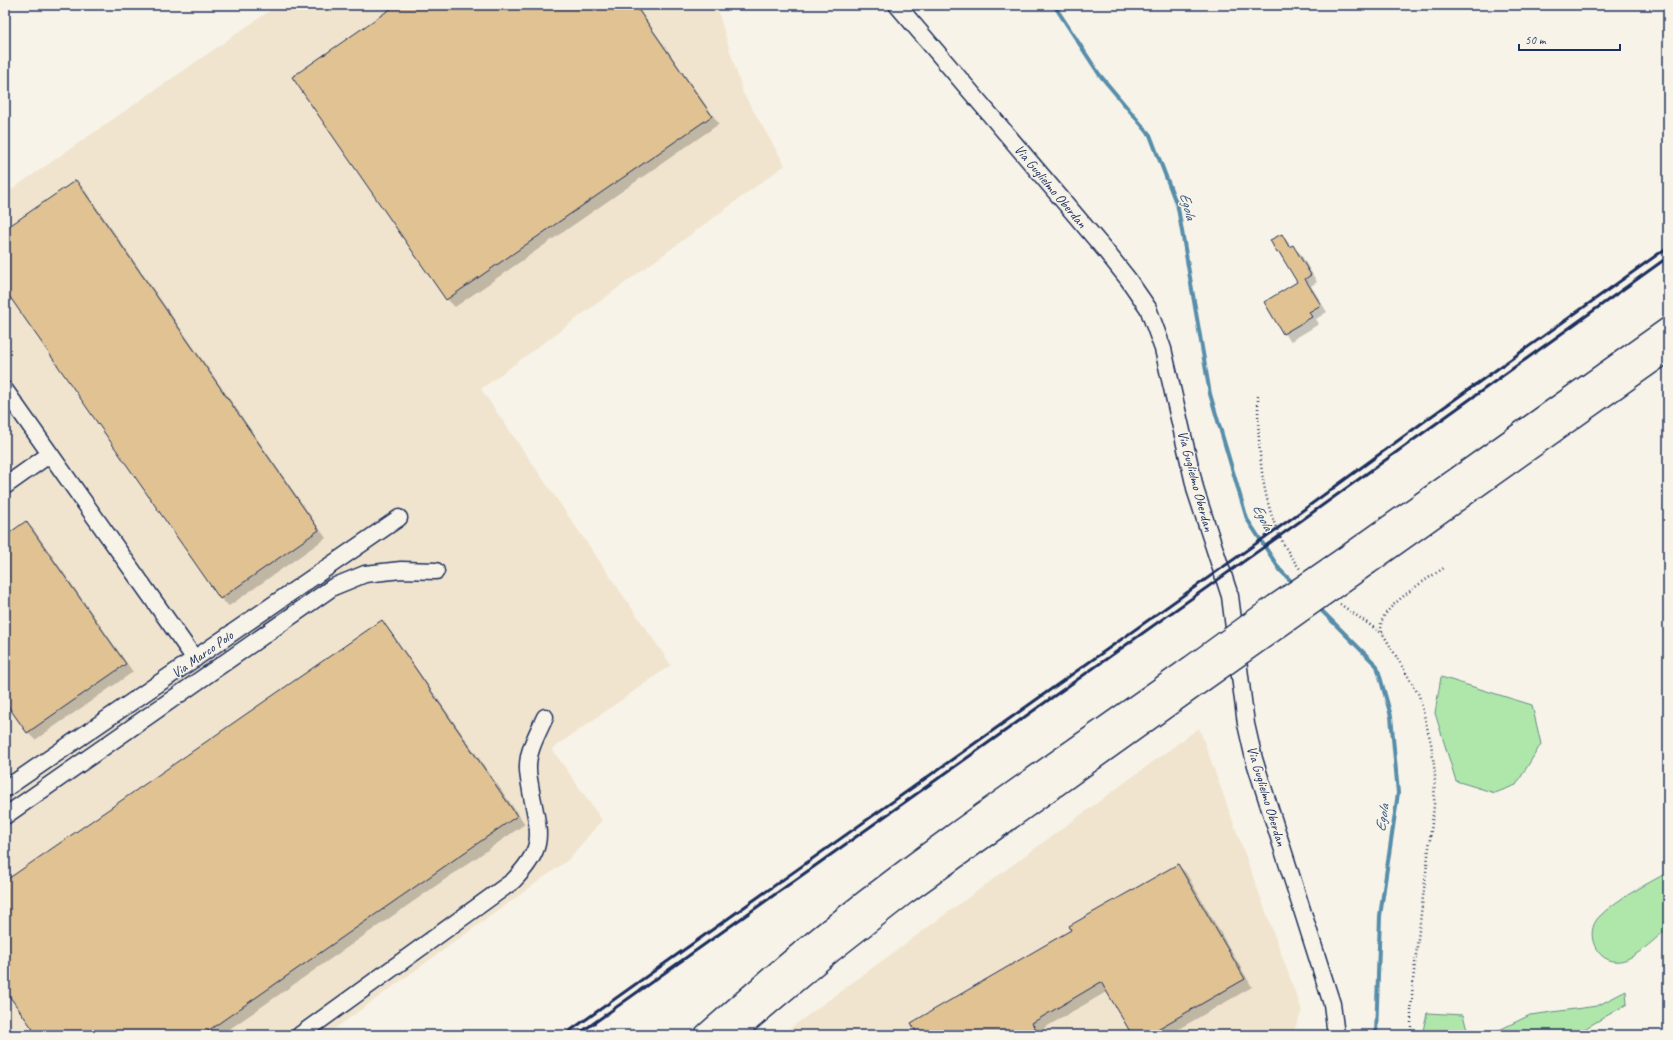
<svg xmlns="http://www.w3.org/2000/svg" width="1673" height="1040" font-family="Caveat,sans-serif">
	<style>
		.built { fill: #f0e4ce }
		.green { fill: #afe7ab; stroke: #658b84 }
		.shadow { fill: #0003 }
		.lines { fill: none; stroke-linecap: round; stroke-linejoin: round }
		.stream { stroke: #568daa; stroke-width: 4 }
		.building { fill: #e0c293; stroke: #1b2f5e }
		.minor-casing { stroke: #1b2f5e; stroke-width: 19 }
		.highway-casing { stroke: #1b2f5e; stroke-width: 25 }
		.path { stroke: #1b2f5e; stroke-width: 2.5; stroke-dasharray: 1 3; stroke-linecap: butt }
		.minor { stroke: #f7f3e8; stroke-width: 16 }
		.highway { stroke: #f7f3e8; stroke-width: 22 }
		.rail { stroke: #1b2f5e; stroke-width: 3 }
		.highway-bridge-casing { stroke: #1b2f5e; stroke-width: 25; stroke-linecap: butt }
		.highway-bridge { stroke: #f7f3e8; stroke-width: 22 }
		.labels { text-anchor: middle; stroke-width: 3; stroke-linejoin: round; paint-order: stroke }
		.street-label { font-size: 14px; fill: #1b2f5e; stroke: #f7f3e8 }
		.water-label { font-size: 15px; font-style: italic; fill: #34567e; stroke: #f7f3e8 }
	</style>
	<rect width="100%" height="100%" fill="#f7f3e8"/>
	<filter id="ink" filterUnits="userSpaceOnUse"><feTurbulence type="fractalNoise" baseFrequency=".025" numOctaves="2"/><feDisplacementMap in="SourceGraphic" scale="8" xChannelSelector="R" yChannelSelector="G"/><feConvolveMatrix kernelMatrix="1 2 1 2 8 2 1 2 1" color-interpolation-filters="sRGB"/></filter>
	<g filter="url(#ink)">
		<path class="built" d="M278,5H716L743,93L785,165L481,389L671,665L552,749L602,820L568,860L326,1035H5V194Z
			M1199,728L1302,1011L1292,1035H781Z"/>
		<path class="green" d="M1441,677L1532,705L1541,744L1516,785L1495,793L1456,781L1435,713Z
			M1668,872V928C1656,938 1636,958 1621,961C1597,965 1583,933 1599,917C1616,899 1646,885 1668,872Z
			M1626,991L1627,1004L1574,1035H1489L1530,1015L1597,1006Z
			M1427,1013L1463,1015L1467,1030L1457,1035H1422Z"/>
		<path class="shadow" d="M397,5H636L719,124L455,307L447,299Z
			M76,181L84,189L326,538L229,606L221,599L5,288V231Z
			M1282,235L1292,247L1300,253L1317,282L1311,286L1327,312L1316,319L1319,324L1291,341L1284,334L1265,303L1299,283L1271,241Z
			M26,522L34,530L133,672L35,740L27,732L5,700V537Z
			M381,621L389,629L525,824L221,1035H38L5,988V882Z
			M1178,865L1186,873L1252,987L1168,1035H1133L1108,991L1039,1031L1041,1035H919L1072,930Z"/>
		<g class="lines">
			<path class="stream" d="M1054,5L1099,74L1150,135L1178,208L1210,394L1247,519L1280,570L1295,585
				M1317,606L1377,666L1391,716L1398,793L1380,916L1376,1035"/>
		</g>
		<path class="building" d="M396,5H635L712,116L446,300L292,77Z
			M76,180L319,530L220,599L5,290V229Z
			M1282,234L1289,247L1293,245L1311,275L1305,279L1321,305L1309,312L1312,317L1283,334L1264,302L1297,282L1279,252L1277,253L1270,240Z
			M26,521L126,664L27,733L5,702V536Z
			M382,620L517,816L202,1035H37L5,990V881Z
			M1178,864L1245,979L1147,1035H1132L1101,982L1032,1023L1039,1035H918L911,1023L1071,930L1069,926Z"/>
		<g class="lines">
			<defs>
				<path id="minor" d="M897,5L1105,250L1128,279L1148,308L1163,349L1196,492L1230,596L1246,724L1254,759L1332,1004L1336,1035
					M5,390L195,659
					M5,486L50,454
					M5,789L399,518
					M5,816L333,587L365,574L401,570L436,571
					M300,1035L513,881C547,846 539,834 531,791C530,784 528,776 528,769C527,751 538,733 545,717"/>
				<path id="highway" d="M1355,551L1668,329
					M1368,563L1668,350
					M706,1035C741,1004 776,973 813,943C932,846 1064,758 1190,668
					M731,1035L831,951L905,893L1200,682"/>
			</defs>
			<use href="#minor" class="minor-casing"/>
			<use href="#highway" class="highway-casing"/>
			<path class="path" d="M1258,396C1258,456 1261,520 1300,569
				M1340,604L1383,634
				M1411,1035V1012L1413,980L1434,806L1435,774L1431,743L1419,695L1383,634C1382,631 1381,628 1381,625C1381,607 1430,577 1444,568"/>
			<use href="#minor" class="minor"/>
			<use href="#highway" class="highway"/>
			<path class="rail" d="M564,1035L1295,516L1433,415L1668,247
				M577,1035L1302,520L1668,257"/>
			<defs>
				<path id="highway-bridge" d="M1190,668L1275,606L1355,551
					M1200,682L1368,563"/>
			</defs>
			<use href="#highway-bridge" class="highway-bridge-casing"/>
			<use href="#highway-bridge" class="highway-bridge"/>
		</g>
	</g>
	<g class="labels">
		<g class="street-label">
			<text transform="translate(1051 186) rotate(50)" y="5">Via Guglielmo Oberdan</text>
			<text transform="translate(1196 481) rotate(75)" y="5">Via Guglielmo Oberdan</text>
			<text transform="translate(202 654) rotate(-35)" y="5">Via Marco Polo</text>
			<text transform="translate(1267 796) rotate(73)" y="5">Via Guglielmo Oberdan</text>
		</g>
		<g class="water-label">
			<text transform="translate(1188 206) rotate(75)" y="5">Egola</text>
			<text transform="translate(1263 517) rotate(63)" y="5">Egola</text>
			<text transform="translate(1382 818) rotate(-81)" y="5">Egola</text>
		</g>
	</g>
	<rect width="1673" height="1040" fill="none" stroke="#f7f3e8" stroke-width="20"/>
	<rect x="10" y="10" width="1653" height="1020" fill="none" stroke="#1b2f5e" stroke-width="1.5" filter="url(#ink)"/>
	<path d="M1519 44v6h101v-6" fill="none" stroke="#1b2f5e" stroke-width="2"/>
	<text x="1525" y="44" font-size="12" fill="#1b2f5e" stroke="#f7f3e8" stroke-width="3" paint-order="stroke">50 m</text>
</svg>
